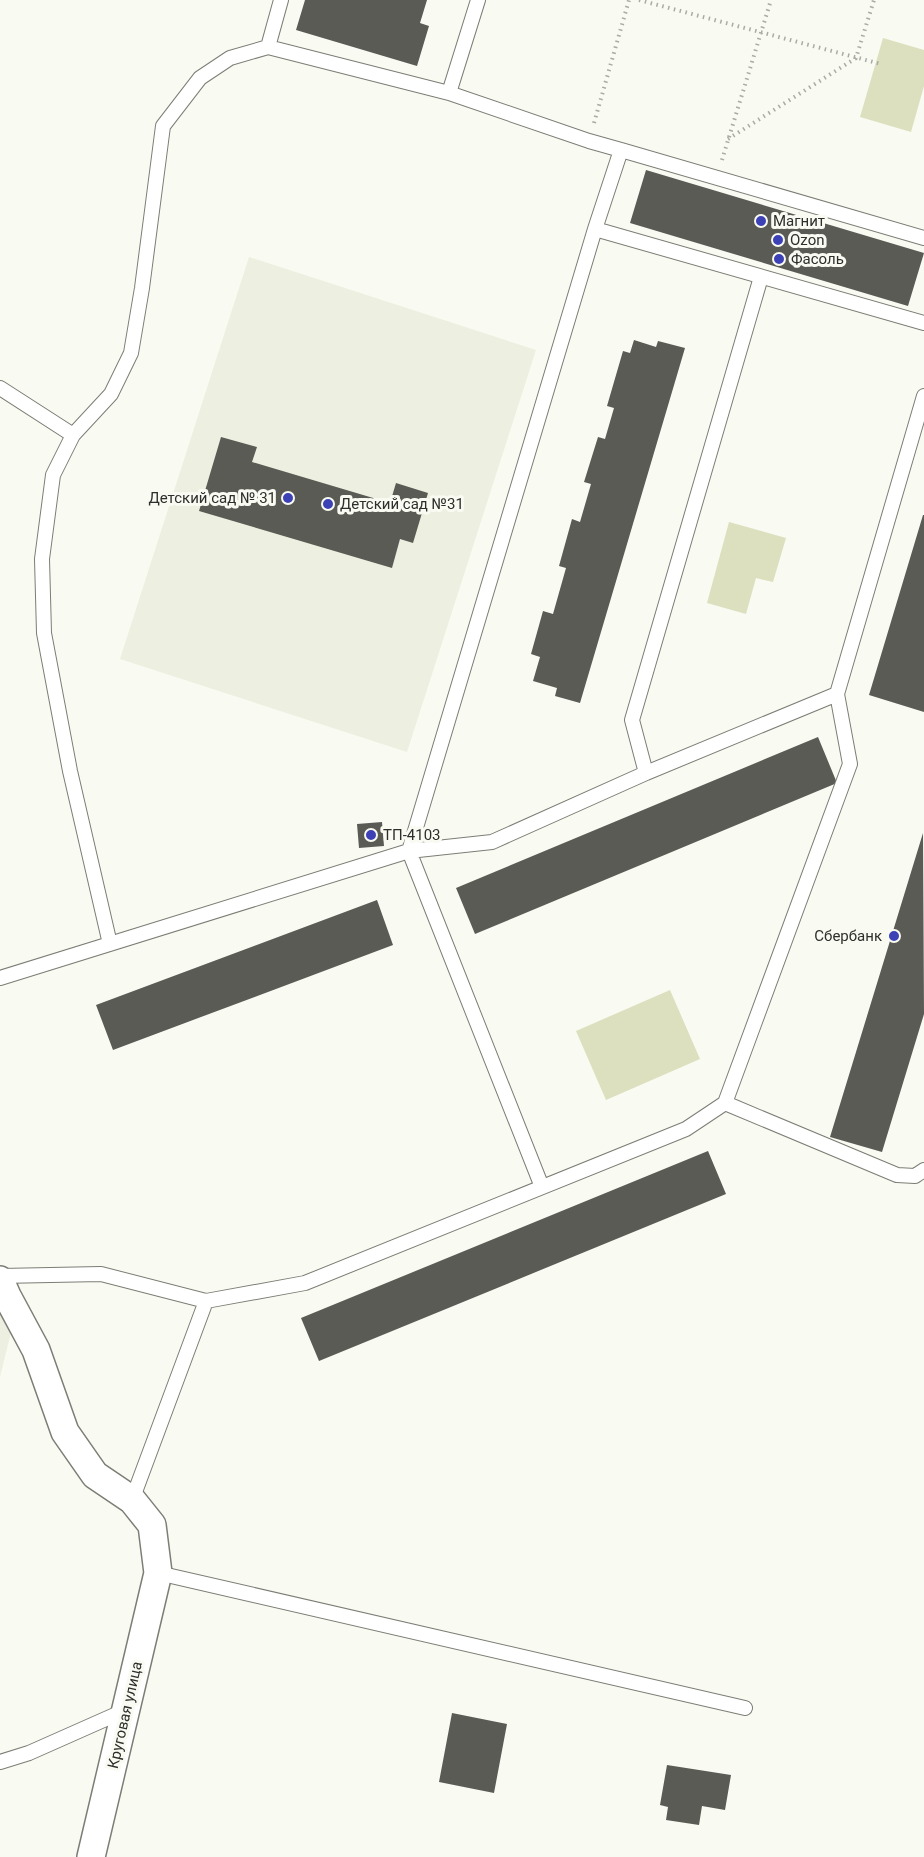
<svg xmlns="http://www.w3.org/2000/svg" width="924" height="1857" font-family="Roboto,sans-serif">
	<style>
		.built { fill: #edefe0 }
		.green { fill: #dce0be }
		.building { fill: #5a5b54 }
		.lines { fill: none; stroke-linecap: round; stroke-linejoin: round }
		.service-casing { stroke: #7d7d76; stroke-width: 16 }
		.minor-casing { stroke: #7d7d76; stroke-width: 30 }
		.path { stroke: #aaaba5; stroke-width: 4; stroke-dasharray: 1.5 4.5; stroke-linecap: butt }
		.service { stroke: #fff; stroke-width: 14 }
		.minor { stroke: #fff; stroke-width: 27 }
		.poi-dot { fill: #3c42b6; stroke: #f9faf2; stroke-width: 2 }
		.labels { text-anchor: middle; stroke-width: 6; stroke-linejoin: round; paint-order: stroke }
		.poi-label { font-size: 15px; fill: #2e2e2b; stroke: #f9faf2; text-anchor: start }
		.street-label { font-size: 15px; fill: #2e2e2b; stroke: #f9faf2 }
	</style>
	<rect width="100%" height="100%" fill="#f9faf2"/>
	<path class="built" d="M249,257L536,350L407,752L120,659Z
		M0,1308L15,1316L0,1377Z"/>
	<path class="green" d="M883,38L924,50V86L911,132L860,117Z
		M729,522L786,538L773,582L756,578L746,614L707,603Z
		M670,990L700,1059L606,1100L576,1031Z"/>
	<path class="building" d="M305,0H427L420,23L429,26L417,66L296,30Z
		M646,170L924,253L908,306L630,223Z
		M634,340L656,347L658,341L685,348L580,703L555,696L557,688L533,681L540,657L531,654L543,611L553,614L566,568L559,566L572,519L580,522L591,484L584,482L598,437L605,439L614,408L607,406L623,351L630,353Z
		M221,437L257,447L252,462L390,503L396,483L428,493L413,543L400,539L392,568L199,511Z
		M923,515H924V712L869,695Z
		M818,737L837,783L475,934L456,888Z
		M382,822L384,846L359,848L357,824Z
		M923,833L924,1014L882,1152L830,1137Z
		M377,900L393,945L113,1050L96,1005Z
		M708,1151L726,1194L319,1361L301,1318Z
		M452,1713L507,1724L494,1793L439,1782Z
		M667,1765L731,1775L725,1810L702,1806L699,1825L666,1820L668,1807L660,1805Z"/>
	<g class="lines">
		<defs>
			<path id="service" d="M478,0L449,93L589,141L621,150L595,229L924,323
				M268,47L449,93
				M621,150L924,238
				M0,388L73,435L111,394L131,353L142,288L163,126L200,78L230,58L268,47L281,0
				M73,435L53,475L42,559L44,633L70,771L110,944
				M646,773L632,720L761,277
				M0,978L409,851L492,842L646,773L837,694L924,396
				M725,1103L850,764L837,694
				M542,1187L409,851L595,229
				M0,1276L101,1274L206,1301
				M132,1500L206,1301L305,1283L686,1129L725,1103L897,1175L915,1176L924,1170
				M158,1573L745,1708
				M0,1762L29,1753L126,1710"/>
			<path id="minor" d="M0,1280L7,1296L36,1350L65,1432L95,1475L132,1500L152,1525L158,1573L91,1857"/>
		</defs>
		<use href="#service" class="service-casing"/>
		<use href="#minor" class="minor-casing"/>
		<path class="path" d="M639,0L881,64
			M594,123L629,0
			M728,139L856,58L874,0
			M722,160L771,0"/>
		<use href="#service" class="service"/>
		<use href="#minor" class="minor"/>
	</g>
	<g class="poi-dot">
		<circle cx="761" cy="221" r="6"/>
		<circle cx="778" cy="240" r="6"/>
		<circle cx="779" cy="259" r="6"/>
		<circle cx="288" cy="498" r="6"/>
		<circle cx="328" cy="504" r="6"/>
		<circle cx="371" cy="835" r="6"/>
		<circle cx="894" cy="936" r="6"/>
	</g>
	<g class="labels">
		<g class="poi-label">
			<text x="773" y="226">Магнит</text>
			<text x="790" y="245">Ozon</text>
			<text x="791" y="264">Фасоль</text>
			<text x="276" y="503" text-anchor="end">Детский сад № 31</text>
			<text x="340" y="509">Детский сад №31</text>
			<text x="383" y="840">ТП-4103</text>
			<text x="882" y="941" text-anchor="end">Сбербанк</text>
		</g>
		<g class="street-label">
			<text transform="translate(125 1715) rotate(-77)" y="5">Круговая улица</text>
		</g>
	</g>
</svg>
